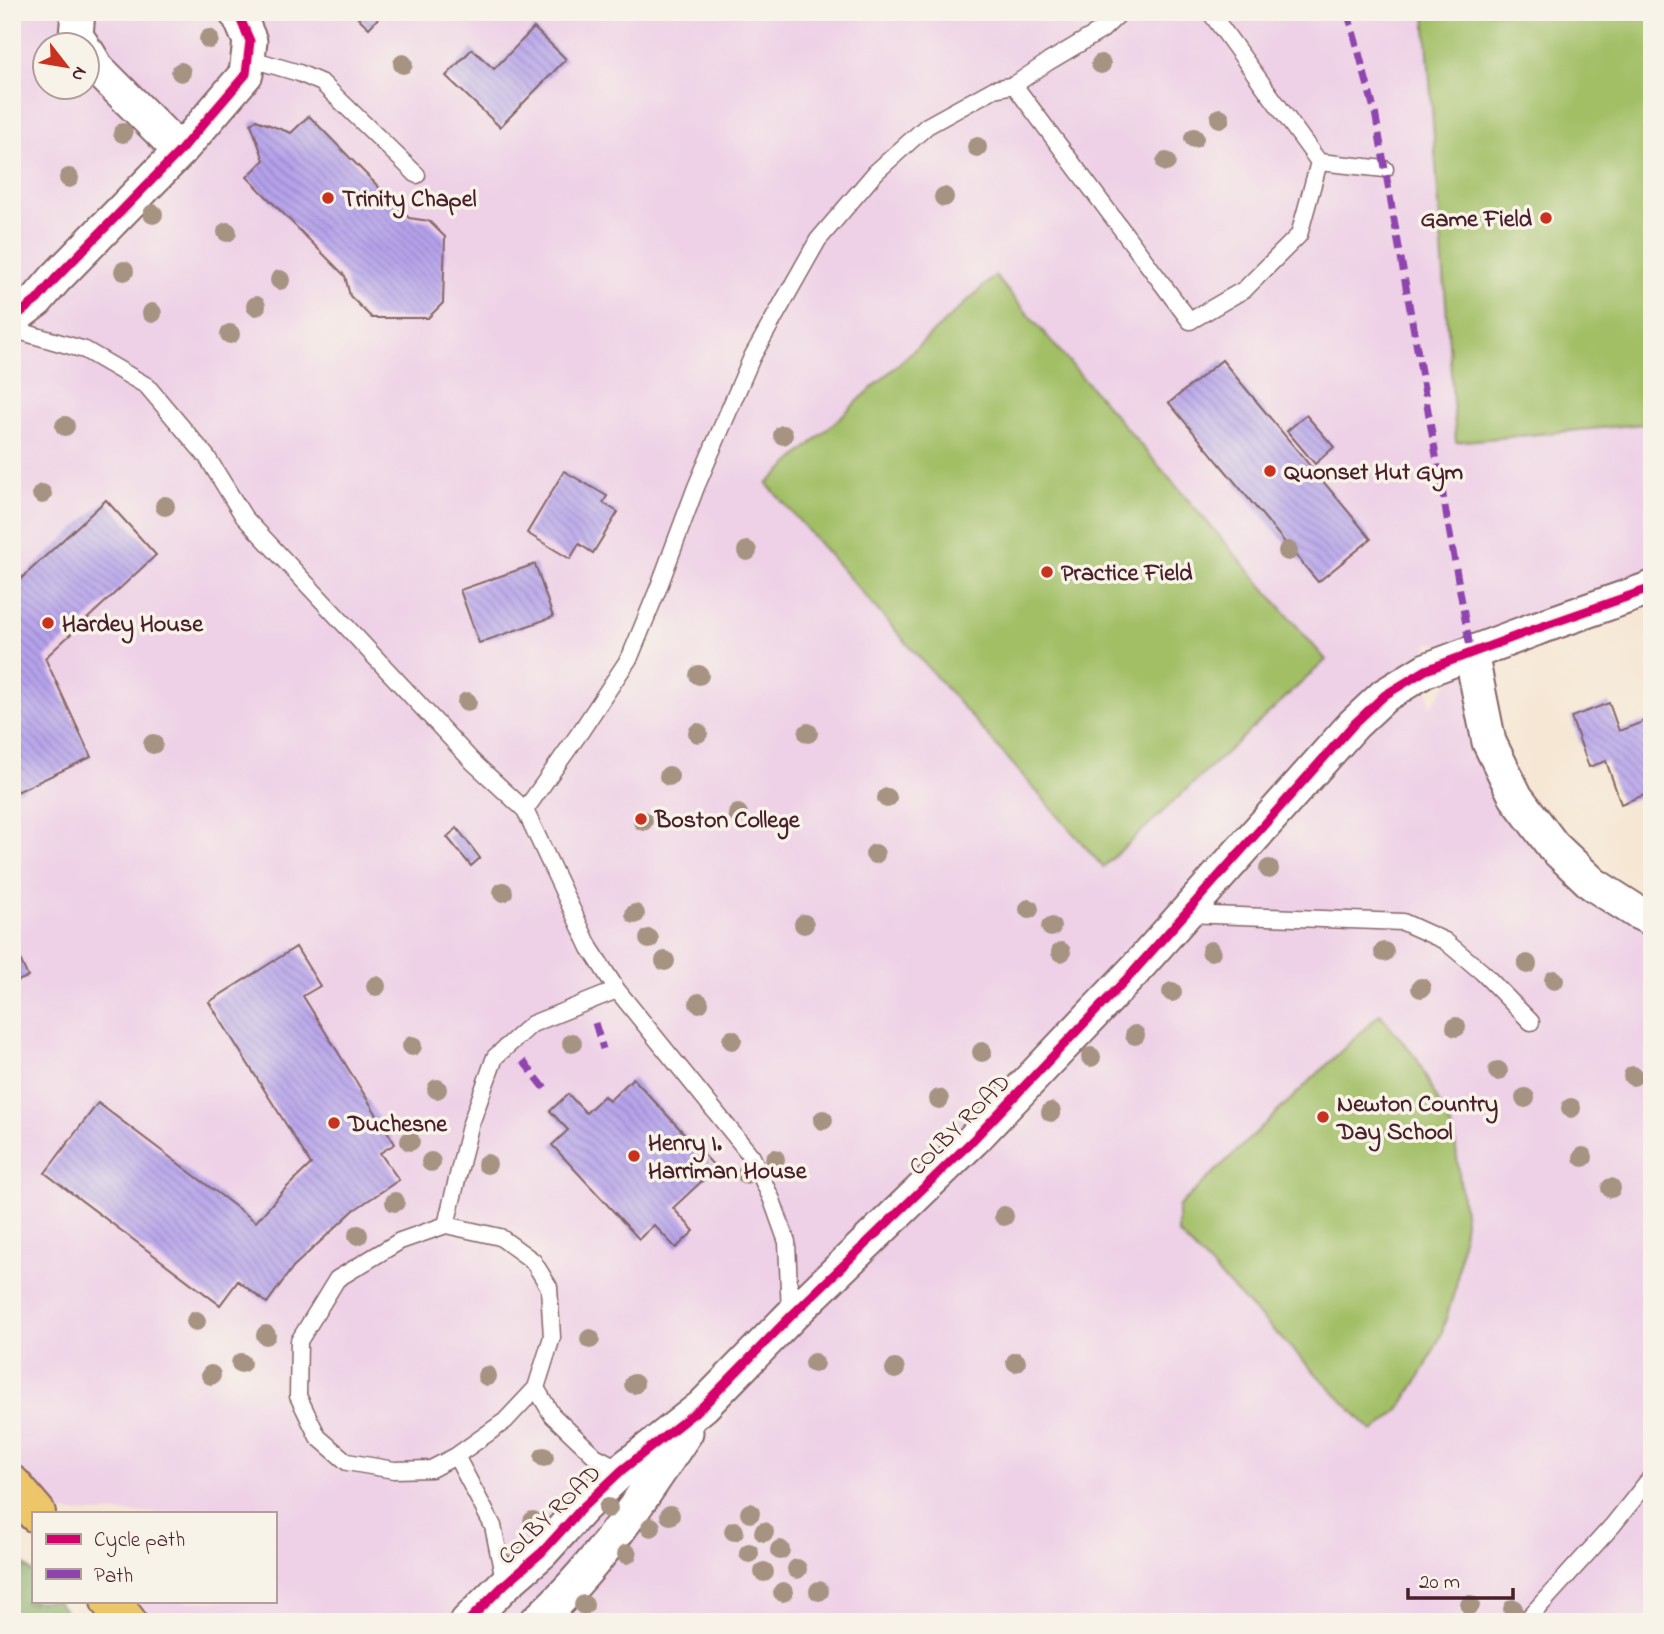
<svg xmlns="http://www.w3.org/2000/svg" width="1664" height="1634" font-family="'Indie Flower',sans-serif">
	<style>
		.built { fill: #eed0e7; fill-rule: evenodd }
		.forest { fill: url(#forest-firs); stroke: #666243; stroke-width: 2 }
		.garden { fill: #a2bf66; stroke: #766f48; stroke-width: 2 }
		.building { fill: url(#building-back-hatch) }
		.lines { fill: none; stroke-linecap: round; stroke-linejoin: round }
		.lane-casing { stroke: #866566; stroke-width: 19 }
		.street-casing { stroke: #866566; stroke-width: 37 }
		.primary-casing { stroke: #866566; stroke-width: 42 }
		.lane { stroke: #fff; stroke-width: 16 }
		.street { stroke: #fff; stroke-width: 33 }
		.primary { stroke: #ecc669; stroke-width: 38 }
		.quiet { stroke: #8e44ad; stroke-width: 7; stroke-dasharray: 14 7; stroke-linecap: butt }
		.cycleway-casing { stroke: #f7f3e8; stroke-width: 13 }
		.cycleway { stroke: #d6006c; stroke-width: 9 }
		.tree { fill: #a69381 }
		.poi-dot { fill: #c8321e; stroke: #f7f3e8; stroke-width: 2.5 }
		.labels { text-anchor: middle; stroke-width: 7; stroke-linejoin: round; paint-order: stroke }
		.poi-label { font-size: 24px; font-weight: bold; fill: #4a1f2b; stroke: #f7f3e8; text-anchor: start }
		.street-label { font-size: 24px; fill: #4a1f2b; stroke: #f7f3e8 }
	</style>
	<defs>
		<pattern id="forest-firs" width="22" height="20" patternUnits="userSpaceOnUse" patternTransform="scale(1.75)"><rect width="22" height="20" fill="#81a65b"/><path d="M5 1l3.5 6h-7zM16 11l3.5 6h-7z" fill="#6c874b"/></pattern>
		<pattern id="building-back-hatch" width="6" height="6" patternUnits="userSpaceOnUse" patternTransform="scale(1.75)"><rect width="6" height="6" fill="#b5a2ec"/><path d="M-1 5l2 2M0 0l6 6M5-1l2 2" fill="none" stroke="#9583bf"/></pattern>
	</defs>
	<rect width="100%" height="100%" fill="#f7f3e8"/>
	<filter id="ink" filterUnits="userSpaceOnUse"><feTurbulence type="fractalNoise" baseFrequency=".0143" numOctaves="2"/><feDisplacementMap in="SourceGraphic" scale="14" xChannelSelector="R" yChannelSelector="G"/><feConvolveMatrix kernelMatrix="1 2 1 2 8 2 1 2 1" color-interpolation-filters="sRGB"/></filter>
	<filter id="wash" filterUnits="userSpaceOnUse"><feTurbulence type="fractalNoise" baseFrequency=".00686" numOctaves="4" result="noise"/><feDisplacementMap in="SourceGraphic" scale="28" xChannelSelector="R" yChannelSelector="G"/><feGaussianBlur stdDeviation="1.57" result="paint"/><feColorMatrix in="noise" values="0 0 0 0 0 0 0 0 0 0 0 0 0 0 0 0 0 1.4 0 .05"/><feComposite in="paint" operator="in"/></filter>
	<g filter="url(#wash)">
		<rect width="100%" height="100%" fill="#f6e7d4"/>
		<path class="built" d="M12,12H1652V588L1471,654L1516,797L1652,919V1622H127L110,1601H275V1513H36L12,1485ZM46,46H88V88H46ZM1429,642L1470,654L1430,707L1426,670Z"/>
		<path class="forest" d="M12,1550L33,1574V1601H57L76,1622H12Z"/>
		<path class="garden" d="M1425,12H1652V423L1456,442Z
			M995,276L1326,660L1103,867L767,484Z
			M1380,1014L1417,1059L1454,1133L1465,1221L1456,1286L1441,1335L1424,1370L1398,1411L1373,1432L1178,1233V1207Z"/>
		<g id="blocks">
			<path class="building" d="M352,12H384L369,28Z
				M534,28L566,59L500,127L446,76L472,49L494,69Z
				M309,116L409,218L429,221L445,237L443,303L428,318H372L350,296L345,276L247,177L264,160L251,124L256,120L291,133Z
				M1222,360L1371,539L1318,582L1169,403Z
				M1306,415L1334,447L1315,464L1287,431Z
				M564,471L607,496L603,503L618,512L593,553L579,544L570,559L527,533Z
				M106,500L156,555L45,658L91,757L17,792L12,783V587Z
				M535,564L553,617L479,643L460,590Z
				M1609,703L1619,731L1648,720L1652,731V751L1647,753L1652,766V792L1621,804L1606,761L1589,767L1571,717Z
				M457,828L480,858L471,866L447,837Z
				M12,941L28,977L12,983Z
				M296,947L320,986L303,996L395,1144L380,1153L399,1180L354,1210L293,1267L267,1303L238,1281L220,1305L45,1173L98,1103L256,1222L283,1191L311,1164L209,1002Z
				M633,1078L716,1168L673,1208L694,1231L676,1248L654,1225L639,1239L552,1145L568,1130L550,1111L568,1094L586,1113L604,1096L609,1101Z"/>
		</g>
	</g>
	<g filter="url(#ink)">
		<use href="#blocks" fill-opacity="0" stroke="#866566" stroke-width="2"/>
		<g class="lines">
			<defs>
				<path id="lane" d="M1210,12L1319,162L1385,169
					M248,58L299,73L322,83L417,175
					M1014,85L1190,321L1245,289L1299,235L1319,162
					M12,329L85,350L147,386L207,457L244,517L473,762L525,810L590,948L617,990L752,1157L772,1200L787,1242L790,1313
					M525,810L581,731L630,657L658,589L696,487L752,357L818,240L876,172L927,126L994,89L1014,85L1048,62L1102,30L1121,12
					M1185,914L1403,922L1445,941L1482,972L1531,1022
					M446,1225L500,1237L533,1261L549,1287L552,1337L536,1388L505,1421L456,1456L431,1469L394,1470L347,1462L318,1437L298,1396L299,1341L337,1279L400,1241Z
					M446,1225L470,1126L495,1057L532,1024L617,990
					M536,1388L552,1415L595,1456L622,1470
					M456,1456L493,1526L505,1584
					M1525,1622L1613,1525L1652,1476"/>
				<path id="street" d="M78,12L76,36L83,46
					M88,53L97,68L180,151
					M12,319L37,300L55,279L180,151L246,74L250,41L239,16L235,12
					M1471,653L1489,742L1516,797L1553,846L1593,884L1637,912L1652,919
					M467,1622L505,1584L542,1552L583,1507L622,1470L703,1406L791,1316L973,1140L1134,971L1354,724L1385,695L1426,670L1535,629L1652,588
					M536,1622C597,1568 641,1499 686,1432"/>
				<path id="primary" d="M12,1485L36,1513
					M110,1601L127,1622"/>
			</defs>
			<use href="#lane" class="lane-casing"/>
			<use href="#street" class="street-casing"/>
			<use href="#primary" class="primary-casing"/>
			<use href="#lane" class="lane"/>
			<use href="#street" class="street"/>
			<use href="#primary" class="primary"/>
			<path class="quiet" d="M1347,12C1358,45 1365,79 1375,112L1471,653
				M595,1023L603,1049
				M523,1061L547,1091"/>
			<defs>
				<path id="cycleway" d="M12,319L37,300L55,279L180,151L246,74L250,41L239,16L235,12
					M467,1622L505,1584L542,1552L583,1507L622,1470L703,1406L791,1316L973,1140L1134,971L1354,724L1385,695L1426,670L1535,629L1652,588"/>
			</defs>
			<use href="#cycleway" class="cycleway-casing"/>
			<use href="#cycleway" class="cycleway"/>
		</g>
		<g class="tree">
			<circle cx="209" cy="39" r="10"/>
			<circle cx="403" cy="64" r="10"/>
			<circle cx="1101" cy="64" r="10"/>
			<circle cx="181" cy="72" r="10"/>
			<circle cx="1220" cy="118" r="10"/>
			<circle cx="123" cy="133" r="10"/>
			<circle cx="1194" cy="138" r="10"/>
			<circle cx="977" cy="147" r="10"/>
			<circle cx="1166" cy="162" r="10"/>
			<circle cx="69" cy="178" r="10"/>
			<circle cx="944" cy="197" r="10"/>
			<circle cx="153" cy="214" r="10"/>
			<circle cx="227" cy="232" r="10"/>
			<circle cx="124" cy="271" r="10"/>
			<circle cx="280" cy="280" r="10"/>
			<circle cx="256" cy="306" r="10"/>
			<circle cx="152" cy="313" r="10"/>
			<circle cx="230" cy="334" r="10"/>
			<circle cx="65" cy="426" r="10"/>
			<circle cx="783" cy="435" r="10"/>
			<circle cx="42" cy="494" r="10"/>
			<circle cx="165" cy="506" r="10"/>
			<circle cx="747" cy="551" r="10"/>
			<circle cx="1288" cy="551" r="10"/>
			<circle cx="699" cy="675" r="10"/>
			<circle cx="467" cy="702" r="10"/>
			<circle cx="698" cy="733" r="10"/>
			<circle cx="808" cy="733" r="10"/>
			<circle cx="153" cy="744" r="10"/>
			<circle cx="669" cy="776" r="10"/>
			<circle cx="887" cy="798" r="10"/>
			<circle cx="738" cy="814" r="10"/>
			<circle cx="643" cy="821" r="10"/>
			<circle cx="875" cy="854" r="10"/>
			<circle cx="1269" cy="869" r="10"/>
			<circle cx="503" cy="892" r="10"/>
			<circle cx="1029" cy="909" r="10"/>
			<circle cx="635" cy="914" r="10"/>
			<circle cx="804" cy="924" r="10"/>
			<circle cx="1051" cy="927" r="10"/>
			<circle cx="649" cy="939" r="10"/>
			<circle cx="1211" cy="951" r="10"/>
			<circle cx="1061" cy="952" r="10"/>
			<circle cx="1384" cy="952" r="10"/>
			<circle cx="665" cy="961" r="10"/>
			<circle cx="1527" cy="964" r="10"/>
			<circle cx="1554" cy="980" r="10"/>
			<circle cx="376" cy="986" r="10"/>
			<circle cx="1421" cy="988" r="10"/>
			<circle cx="1172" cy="992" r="10"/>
			<circle cx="699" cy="1003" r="10"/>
			<circle cx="1456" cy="1027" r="10"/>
			<circle cx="1135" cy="1035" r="10"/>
			<circle cx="732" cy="1040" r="10"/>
			<circle cx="572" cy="1043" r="10"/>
			<circle cx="412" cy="1046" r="10"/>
			<circle cx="982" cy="1052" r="10"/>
			<circle cx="1091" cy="1057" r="10"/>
			<circle cx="1498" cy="1071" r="10"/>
			<circle cx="1633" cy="1076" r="10"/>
			<circle cx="437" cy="1089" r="10"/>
			<circle cx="1525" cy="1098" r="10"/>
			<circle cx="939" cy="1099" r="10"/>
			<circle cx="1571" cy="1108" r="10"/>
			<circle cx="1051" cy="1112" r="10"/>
			<circle cx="823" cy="1120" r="10"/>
			<circle cx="410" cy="1141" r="10"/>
			<circle cx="1583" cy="1157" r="10"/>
			<circle cx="775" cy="1159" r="10"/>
			<circle cx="431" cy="1162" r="10"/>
			<circle cx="487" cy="1164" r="10"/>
			<circle cx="746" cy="1174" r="10"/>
			<circle cx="1611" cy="1188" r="10"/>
			<circle cx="395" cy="1202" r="10"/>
			<circle cx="1004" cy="1216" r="10"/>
			<circle cx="358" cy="1235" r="10"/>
			<circle cx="196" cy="1321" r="10"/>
			<circle cx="266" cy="1335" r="10"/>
			<circle cx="590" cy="1339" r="10"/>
			<circle cx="1016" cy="1362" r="10"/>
			<circle cx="241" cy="1363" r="10"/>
			<circle cx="814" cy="1363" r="10"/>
			<circle cx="895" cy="1369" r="10"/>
			<circle cx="211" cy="1375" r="10"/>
			<circle cx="487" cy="1376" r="10"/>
			<circle cx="634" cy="1384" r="10"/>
			<circle cx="544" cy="1457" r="10"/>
			<circle cx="608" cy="1508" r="10"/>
			<circle cx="750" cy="1513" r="10"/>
			<circle cx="670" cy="1515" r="10"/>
			<circle cx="533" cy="1521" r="10"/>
			<circle cx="651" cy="1527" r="10"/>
			<circle cx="734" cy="1531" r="10"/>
			<circle cx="764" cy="1532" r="10"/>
			<circle cx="780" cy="1550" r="10"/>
			<circle cx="749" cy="1553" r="10"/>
			<circle cx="627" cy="1554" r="10"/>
			<circle cx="797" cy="1569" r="10"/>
			<circle cx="764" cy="1572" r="10"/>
			<circle cx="819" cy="1591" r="10"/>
			<circle cx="783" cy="1592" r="10"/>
			<circle cx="584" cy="1605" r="10"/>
			<circle cx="1470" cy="1605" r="10"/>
			<circle cx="1513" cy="1609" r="10"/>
		</g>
	</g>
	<g class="poi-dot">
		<circle cx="328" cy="198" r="7"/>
		<circle cx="1546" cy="218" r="7"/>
		<circle cx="1270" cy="471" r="7"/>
		<circle cx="1047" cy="572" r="7"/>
		<circle cx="48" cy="623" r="7"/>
		<circle cx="641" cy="819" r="7"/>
		<circle cx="1323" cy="1117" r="7"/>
		<circle cx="334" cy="1123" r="7"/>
		<circle cx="634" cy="1156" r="7"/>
	</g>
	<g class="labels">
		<g class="poi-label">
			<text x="342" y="206">Trinity Chapel</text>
			<text x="1532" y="226" text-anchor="end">Game Field</text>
			<text x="1284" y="479">Quonset Hut Gym</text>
			<text x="1061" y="580">Practice Field</text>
			<text x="62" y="631">Hardey House</text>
			<text x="655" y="827">Boston College</text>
			<text x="1337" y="1111">Newton Country<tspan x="1337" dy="28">Day School</tspan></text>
			<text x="348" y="1131">Duchesne</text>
			<text x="648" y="1150">Henry I.<tspan x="648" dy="28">Harriman House</tspan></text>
		</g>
		<g class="street-label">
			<text transform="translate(959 1124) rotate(-45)" y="8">COLBY ROAD</text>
			<text transform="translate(549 1514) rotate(-44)" y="8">COLBY ROAD</text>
		</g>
	</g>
	<rect width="1664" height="1634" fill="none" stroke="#f7f3e8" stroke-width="42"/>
	<rect x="32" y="1512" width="245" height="91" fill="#f7f3e8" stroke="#b29e9c" stroke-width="2"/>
	<rect x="46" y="1534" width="35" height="10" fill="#d6006c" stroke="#b29e9c" stroke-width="2"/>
	<text x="94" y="1546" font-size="21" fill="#4a1f2b">Cycle path</text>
	<rect x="46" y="1569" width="35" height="10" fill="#8e44ad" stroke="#b29e9c" stroke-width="2"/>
	<text x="94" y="1582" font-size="21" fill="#4a1f2b">Path</text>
	<g transform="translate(66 66) rotate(121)"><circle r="33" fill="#f7f3e8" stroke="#b29e9c" stroke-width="2"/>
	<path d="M0-5L12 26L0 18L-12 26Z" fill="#c8321e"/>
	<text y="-10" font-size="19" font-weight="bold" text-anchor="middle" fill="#4a1f2b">N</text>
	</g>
	<path d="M1408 1588v10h105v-10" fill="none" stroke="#4a1f2b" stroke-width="3.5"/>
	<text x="1419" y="1588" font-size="21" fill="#4a1f2b" stroke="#f7f3e8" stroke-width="5" paint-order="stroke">20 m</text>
</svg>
